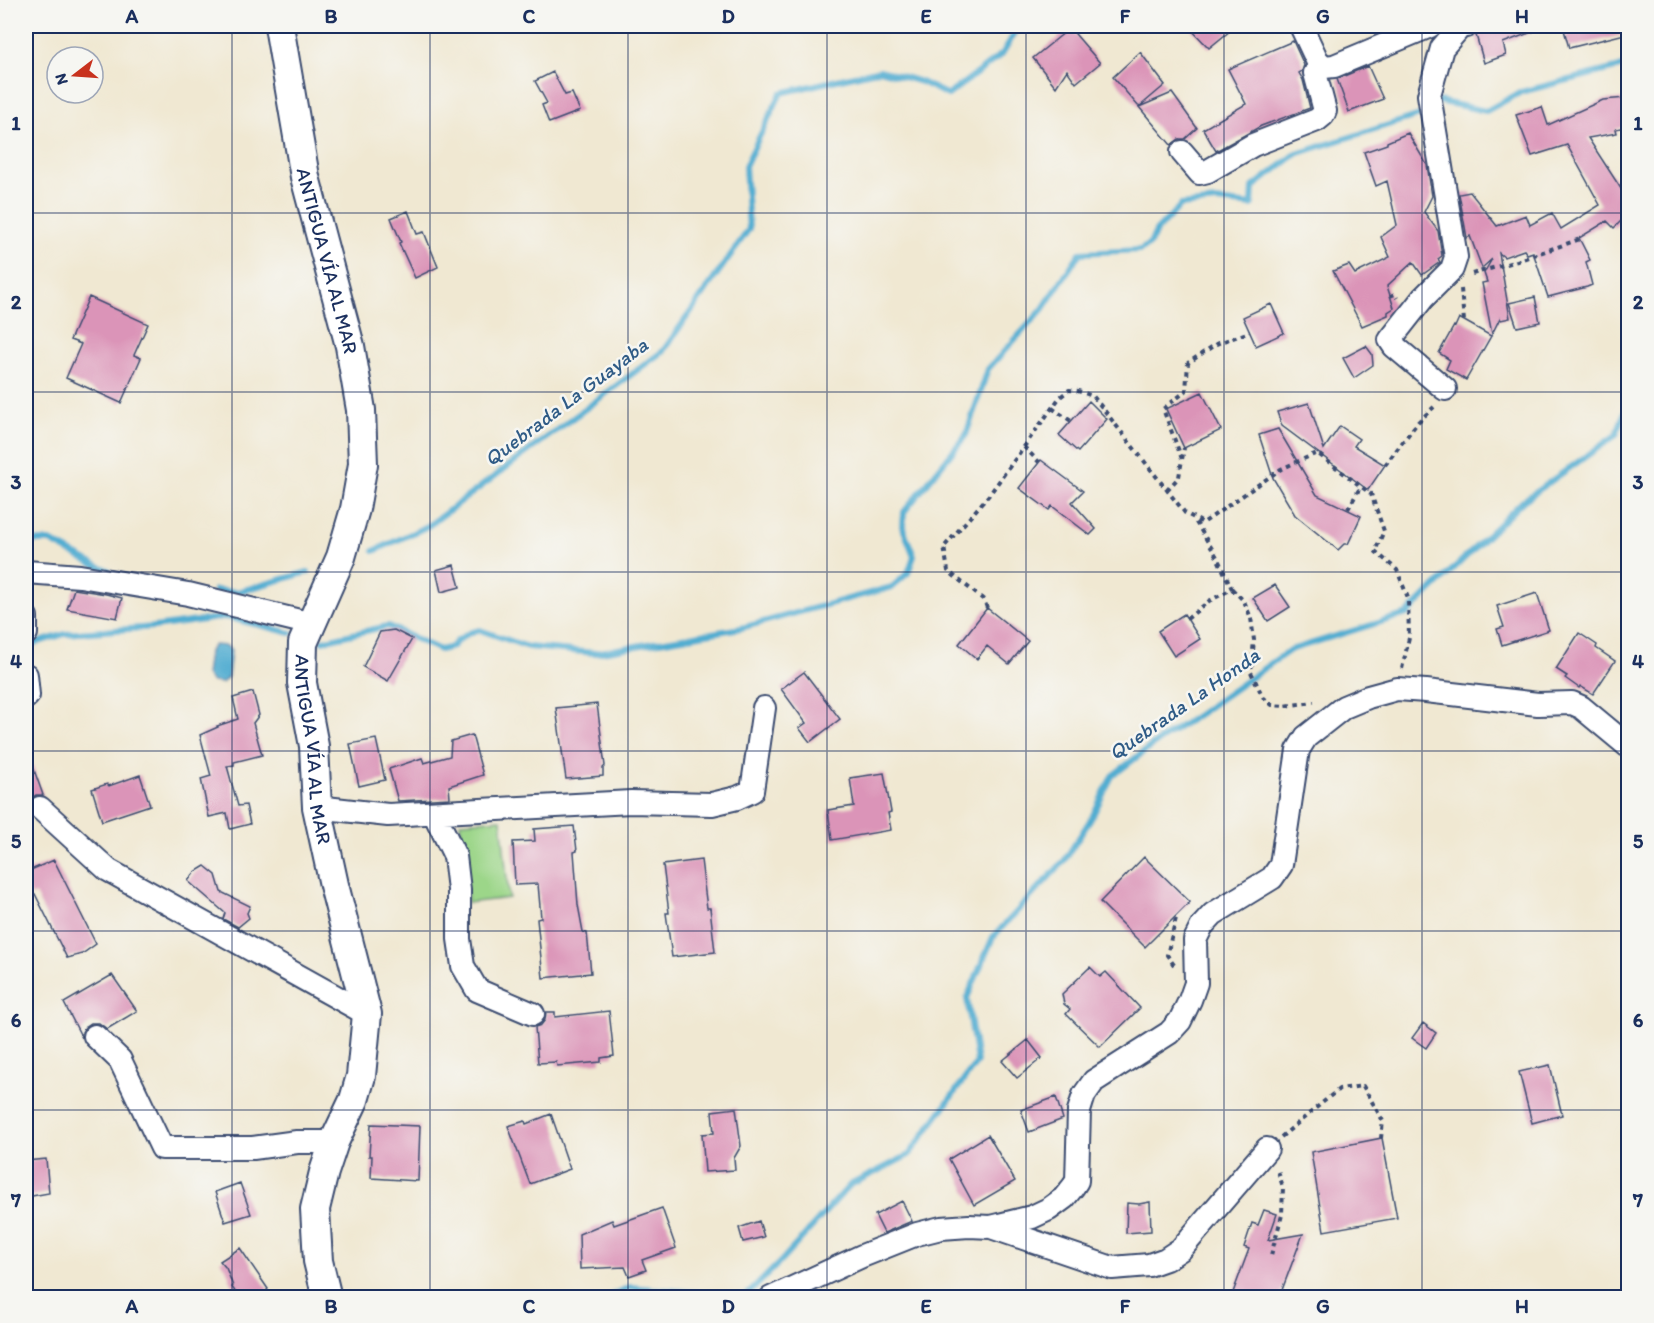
<svg xmlns="http://www.w3.org/2000/svg" width="1654" height="1323" font-family="Itim,sans-serif">
	<style>
		.green { fill: #9cd689; stroke: #5c8274; stroke-width: 1.5 }
		.water { fill: #53add1; stroke: #376e98; stroke-width: 1.5 }
		.lines { fill: none; stroke-linecap: round; stroke-linejoin: round }
		.stream { stroke: #53add1; stroke-width: 6 }
		.building { fill: #db94b8 }
		.minor-casing { stroke: #3b4b6f; stroke-width: 26 }
		.major-casing { stroke: #3b4b6f; stroke-width: 32 }
		.path { stroke: #3b4b6f; stroke-width: 4; stroke-dasharray: 4.5 4.5; stroke-linecap: butt }
		.minor { stroke: #fff; stroke-width: 22 }
		.major { stroke: #fff; stroke-width: 28 }
		.grid { fill: none; stroke: #1b2f5e; stroke-width: 1.5; stroke-opacity: 0.55 }
		.labels { text-anchor: middle; stroke-width: 5; stroke-linejoin: round; paint-order: stroke }
		.street-label { font-size: 20px; fill: #1b2f5e; stroke: #f6f6f2 }
		.water-label { font-size: 21px; font-style: italic; fill: #2f5b86; stroke: #f6f6f2 }
		.neatline { fill: none; stroke: #1b2f5e; stroke-width: 2 }
		.grid-label { font-size: 20px; text-anchor: middle; font-weight: bold; fill: #1b2f5e }
	</style>
	<rect width="100%" height="100%" fill="#f6f6f2"/>
	<filter id="ink" filterUnits="userSpaceOnUse"><feTurbulence type="fractalNoise" baseFrequency=".0167" numOctaves="2"/><feDisplacementMap in="SourceGraphic" scale="12" xChannelSelector="R" yChannelSelector="G"/><feConvolveMatrix kernelMatrix="1 2 1 2 8 2 1 2 1" color-interpolation-filters="sRGB"/></filter>
	<filter id="wash" filterUnits="userSpaceOnUse"><feTurbulence type="fractalNoise" baseFrequency=".008" numOctaves="4" result="noise"/><feDisplacementMap in="SourceGraphic" scale="24" xChannelSelector="R" yChannelSelector="G"/><feGaussianBlur stdDeviation="1.35" result="paint"/><feColorMatrix in="noise" values="0 0 0 0 0 0 0 0 0 0 0 0 0 0 0 0 0 1.4 0 .05"/><feComposite in="paint" operator="in"/></filter>
	<g filter="url(#wash)">
		<rect width="100%" height="100%" fill="#f0e8d2"/>
		<path class="green" d="M501,819L509,898L468,903L460,822Z"/>
		<path class="water" d="M214,645L227,646L231,651L228,677L222,683L212,682L206,675L209,651Z"/>
		<g class="lines">
			<path class="stream" d="M1436,103L1438,101L1486,111L1521,92L1628,65
				M26,541H50L100,568L108,570
				M374,551L428,526L663,351L749,229L745,166L781,93L880,70L921,82L948,95L1002,54L1019,26
				M215,590L237,592L308,572
				M322,641L388,626L440,650L452,647L457,641L469,633L480,630L528,647L595,653L741,628L892,587L908,573L914,556L903,528L904,512L966,435L988,369L1042,310L1080,253L1140,250L1150,244L1156,231L1181,205L1216,201L1252,205L1253,187L1296,154L1420,115L1425,110
				M26,646L65,634L154,627L226,617L291,633
				M606,1298L630,1287L745,1297L782,1260L850,1185L909,1155L977,1062L967,998L993,937L1064,861L1092,817L1112,776L1154,744L1199,714L1290,650L1407,614L1523,501L1616,435L1628,404"/>
		</g>
		<g id="blocks">
			<path class="building" d="M1188,26H1236L1209,48Z
				M1492,26H1545V27L1503,43L1506,55L1484,63L1476,35L1479,29Z
				M1563,26H1629V33L1569,48Z
				M1070,28L1100,63L1076,83L1067,70L1056,87L1033,58Z
				M1293,41L1304,65L1302,71L1299,73L1303,80L1310,108L1261,126L1216,151L1203,129L1246,104L1228,69Z
				M1140,52L1165,85L1139,107L1113,77Z
				M1368,66L1383,99L1349,112L1337,79Z
				M553,72L565,95L572,93L580,111L549,123L542,105L547,103L535,81Z
				M1172,93L1197,128L1185,139H1179L1171,145L1139,107Z
				M1626,98L1629,109V126L1616,129L1617,133L1588,138L1629,201V213L1614,228L1607,221L1579,238L1590,260L1586,262L1592,285L1587,287L1548,297L1533,252L1527,254L1524,250L1504,257L1499,253L1510,318L1501,320L1500,318L1492,334L1482,283L1487,282L1484,273L1492,259L1482,268L1470,236L1467,238L1459,194L1470,192L1497,226L1526,215L1530,225L1552,213L1561,229L1600,205L1567,145L1532,156L1516,115L1542,107L1548,125L1603,100Z
				M1408,133L1427,165L1432,196L1424,212L1438,231L1442,256L1438,259L1440,262L1422,275L1413,262L1387,286L1394,308L1388,312V315L1362,326L1333,271L1349,265L1355,274L1390,257L1381,237L1397,225L1387,181L1376,186L1364,152L1387,144V142Z
				M408,211L417,234L424,232L438,267L415,278L399,243L401,242L391,218Z
				M89,297L148,324L134,355L141,358L121,403L66,378L81,344L70,340Z
				M1535,297L1540,322L1517,327L1509,303Z
				M1271,304L1284,333L1256,346L1243,317Z
				M1459,318L1491,336L1466,380L1446,369L1450,360L1439,353L1454,326L1455,327Z
				M1366,346L1372,354L1373,365L1354,378L1343,358Z
				M1202,392L1221,430L1184,448L1166,409Z
				M1089,401L1107,419L1078,452L1059,435Z
				M1309,403L1324,449L1340,426L1359,439L1354,446L1385,465L1368,490L1282,426L1277,412Z
				M1278,429L1317,495L1361,516L1348,544H1344L1338,550L1295,515L1273,478L1259,435Z
				M1041,460L1083,491L1072,502L1096,529L1090,535L1052,506L1049,510L1019,488Z
				M454,565L460,587L441,592L436,570Z
				M1275,585L1290,607L1268,621L1253,598Z
				M74,589L106,594L122,598L117,618L67,609Z
				M1537,593L1549,630L1502,645L1497,629L1504,627L1497,606Z
				M987,608L1028,641L1009,664L987,646L977,659L959,644Z
				M1184,614L1200,639L1174,656L1158,631Z
				M394,630L412,639L388,681L363,667L380,632Z
				M1579,633L1597,645L1596,648L1615,661L1593,694L1580,686L1579,688L1565,678L1567,676L1556,669Z
				M804,672L840,719L810,742L799,728L806,723L781,689Z
				M253,692L259,715L253,723L262,755L234,762V765L227,766L238,806L246,805L250,824L230,829L227,813L209,817L201,779L211,776L200,735L218,727L217,726L238,719L233,698Z
				M597,704L605,766L603,768V776L566,779L556,708Z
				M472,735L483,775L449,786L450,798L398,801L389,769L422,758L424,763L450,756L451,741Z
				M376,739L385,780L359,786L350,744Z
				M26,753H28L43,795H36L30,799L27,805V812L26,813Z
				M884,773L891,812L888,813L891,830L832,840L828,810L854,806L850,778Z
				M140,775L150,805L102,821L92,789L107,784L109,786Z
				M574,826L577,851L574,852L578,905L583,932L587,933L591,973L543,978L537,919L541,918L538,884L515,885L513,842L535,841L534,829Z
				M1144,857L1190,902L1145,947L1100,902Z
				M54,860L96,944L82,954L67,958L35,894L31,896L26,882V872Z
				M701,860L707,908H710L715,952L672,957L666,913H669L663,865Z
				M205,866L216,875L221,892L250,906L247,913L249,918L238,927L223,919L225,913L188,881L195,872Z
				M1090,967L1100,977L1106,972L1140,1008L1100,1047L1066,1014L1070,1009L1064,1004L1062,994Z
				M112,975L137,1011L107,1029L99,1023H91L85,1027L82,1032V1038L64,1003Z
				M609,1011L614,1056L601,1058V1062L557,1066L556,1062L538,1063L535,1027L541,1025L545,1020L546,1012H555V1017Z
				M1423,1023L1436,1033L1426,1048L1412,1038Z
				M1028,1040L1042,1058L1017,1078L1002,1061Z
				M1550,1065L1562,1115L1532,1123L1519,1072Z
				M1056,1097L1063,1119L1029,1132L1021,1110Z
				M736,1108L741,1146L734,1158L735,1170L705,1172L702,1134L714,1133L712,1111Z
				M551,1114L570,1169L530,1184L508,1126L525,1121L526,1124Z
				M371,1124L420,1126L418,1181L371,1178L372,1156H369Z
				M988,1135L1015,1181L974,1205L949,1159Z
				M1382,1138L1397,1218L1324,1231L1311,1152Z
				M46,1159L49,1193L26,1197V1161Z
				M240,1183L251,1214L225,1222L215,1192Z
				M902,1201L912,1221L884,1233L875,1215Z
				M1150,1202L1151,1231L1126,1233L1127,1203L1139,1204Z
				M662,1208L676,1248L642,1260L646,1270L629,1276L625,1267L580,1269L579,1234L612,1220L614,1225Z
				M1264,1210L1277,1214L1268,1240L1303,1234L1279,1298H1231L1249,1249L1244,1247L1252,1223L1258,1225Z
				M759,1221L764,1237L743,1242L739,1228Z
				M240,1248L268,1289L267,1290L271,1298H239L232,1287L233,1286L226,1268L220,1261Z"/>
		</g>
	</g>
	<g filter="url(#ink)">
		<use href="#blocks" fill-opacity="0" stroke="#3b4b6f" stroke-width="1.5"/>
		<g class="lines">
			<defs>
				<path id="minor" d="M1301,26L1317,60L1324,67L1334,66L1430,26
					M1182,152L1200,173L1208,171L1253,145L1317,120L1323,115L1325,111L1315,73L1321,65
					M1445,389L1394,346L1390,340L1423,298L1452,269L1456,257L1429,95L1442,48L1460,27L1466,26
					M26,572L80,576L188,594L312,624
					M26,617V633
					M26,675L28,695L26,697
					M317,807L388,815L631,802L712,804L737,798L752,791L764,708
					M40,808L108,870L367,1014
					M434,813L455,856L459,890V939L463,966L477,990L533,1014
					M95,1036L120,1060L162,1148H253L297,1142H334
					M991,1227L1032,1217L1049,1209L1064,1198L1073,1187L1077,1181L1079,1111L1084,1095L1094,1081L1169,1033L1180,1021L1190,1000L1196,983L1195,940L1202,926L1213,914L1272,878L1281,865L1298,750L1306,737L1344,707L1368,697L1397,689L1426,691L1538,704L1572,703L1581,707L1628,746
					M771,1298L862,1256L917,1234L941,1228L969,1226L991,1227L1112,1268L1149,1265L1166,1259L1181,1249L1267,1149"/>
				<g id="major">
					<path id="s1" d="M279,26L305,177L350,346L361,410L363,464L355,509L341,557L303,643L302,683L314,746L317,807L334,885L367,1014L361,1076L354,1100L334,1142L324,1172L315,1209L318,1261L327,1298"/>
				</g>
			</defs>
			<use href="#minor" class="minor-casing"/>
			<use href="#major" class="major-casing"/>
			<path class="path" d="M1472,274L1517,261L1580,239L1582,242
				M1461,289L1464,321
				M1390,296L1395,294L1397,298
				M1052,408L1071,421
				M1024,447L1039,462
				M1182,459L1163,409L1186,391L1188,363L1216,344L1250,332
				M1385,465L1418,422L1434,407
				M1167,490L1179,477L1184,448
				M1348,509L1361,486
				M1232,589L1244,601L1251,618L1254,640L1251,672L1263,697L1272,705L1284,706L1314,702
				M987,608L984,600L948,571L944,547L989,495L1060,397L1069,390L1078,391L1093,396L1185,513L1203,523L1281,469L1317,453L1371,494L1384,531L1375,551L1397,570L1408,598L1409,638L1402,669
				M1187,619L1209,601L1232,589L1217,557L1194,519
				M1174,965L1167,955L1176,918
				M1281,1137L1339,1089L1363,1086L1383,1121L1381,1138
				M1271,1255L1282,1215L1283,1187L1277,1168"/>
			<use href="#minor" class="minor"/>
			<use href="#major" class="major"/>
		</g>
	</g>
	<path class="grid" d="M232,26V1298M430,26V1298M628,26V1298M827,26V1298M1026,26V1298M1224,26V1298M1422,26V1298M26,213H1628M26,392H1628M26,572H1628M26,751H1628M26,931H1628M26,1110H1628"/>
	<g class="labels">
		<g class="street-label">
			<text dy="7" stroke="none"><textPath href="#s1" startOffset="240">ANTIGUA VÍA AL MAR</textPath></text>
			<text dy="7" stroke="none"><textPath href="#s1" startOffset="744">ANTIGUA VÍA AL MAR</textPath></text>
		</g>
		<g class="water-label">
			<text transform="translate(566 402) rotate(-37)" y="7">Quebrada La Guayaba</text>
			<text transform="translate(1184 704) rotate(-35)" y="7">Quebrada La Honda</text>
		</g>
	</g>
	<rect width="1654" height="1323" fill="none" stroke="#f6f6f2" stroke-width="66"/>
	<g transform="translate(75 75) rotate(253)"><circle r="28" fill="#f6f6f2" stroke="#9ea6b7" stroke-width="1.5"/>
	<path d="M0-4.5L10 22L0 15L-10 22Z" fill="#c8321e"/>
	<text y="-9" font-size="16" font-weight="bold" text-anchor="middle" fill="#1b2f5e">N</text>
	</g>
	<rect x="33" y="33" width="1588" height="1257" class="neatline"/>
	<g class="grid-label">
		<text x="132" y="23">A</text>
		<text x="331" y="23">B</text>
		<text x="529" y="23">C</text>
		<text x="728" y="23">D</text>
		<text x="926" y="23">E</text>
		<text x="1125" y="23">F</text>
		<text x="1323" y="23">G</text>
		<text x="1522" y="23">H</text>
		<text x="16" y="130">1</text>
		<text x="1638" y="130">1</text>
		<text x="16" y="309">2</text>
		<text x="1638" y="309">2</text>
		<text x="16" y="489">3</text>
		<text x="1638" y="489">3</text>
		<text x="16" y="668">4</text>
		<text x="1638" y="668">4</text>
		<text x="16" y="848">5</text>
		<text x="1638" y="848">5</text>
		<text x="16" y="1027">6</text>
		<text x="1638" y="1027">6</text>
		<text x="16" y="1207">7</text>
		<text x="1638" y="1207">7</text>
		<text x="132" y="1313">A</text>
		<text x="331" y="1313">B</text>
		<text x="529" y="1313">C</text>
		<text x="728" y="1313">D</text>
		<text x="926" y="1313">E</text>
		<text x="1125" y="1313">F</text>
		<text x="1323" y="1313">G</text>
		<text x="1522" y="1313">H</text>
	</g>
</svg>
